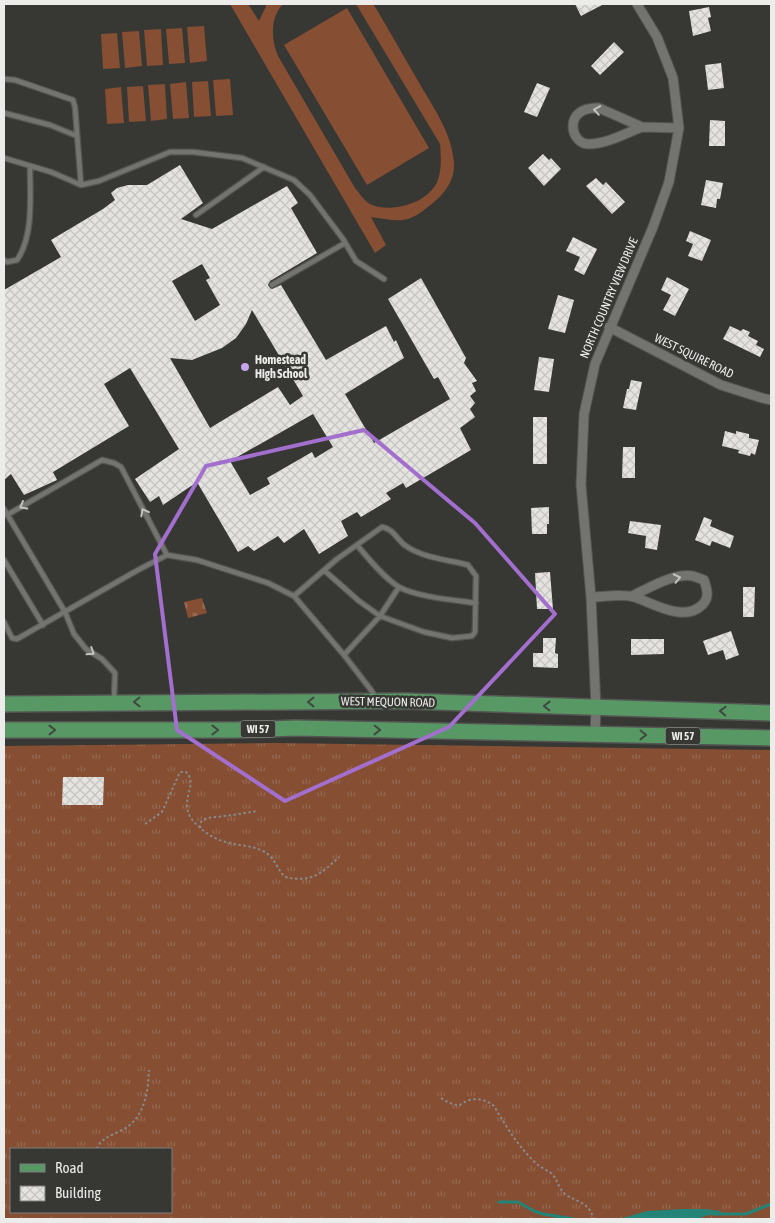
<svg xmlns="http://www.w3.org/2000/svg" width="775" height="1223" font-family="'Asap Condensed',sans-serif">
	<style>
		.grass { fill: url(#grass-tufts); fill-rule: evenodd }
		.cemetery { fill: url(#cemetery-stones) }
		.pitch { fill: #864e32 }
		.water { fill: #248477 }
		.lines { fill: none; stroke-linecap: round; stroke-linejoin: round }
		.stream { stroke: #248477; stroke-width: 3 }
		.building { fill: url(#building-cross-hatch); fill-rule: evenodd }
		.lane-casing { stroke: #545452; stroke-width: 7 }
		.street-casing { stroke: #545452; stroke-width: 11 }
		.primary-casing { stroke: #545452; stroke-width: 18 }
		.path { stroke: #898987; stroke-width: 2; stroke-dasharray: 2.5 2.5; stroke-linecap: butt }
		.lane { stroke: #737470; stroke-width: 4.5 }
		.street { stroke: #737470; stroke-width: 9 }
		.primary { stroke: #589865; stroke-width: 15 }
		.oneway { stroke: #c2c2bf }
		.oneway2 { stroke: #3e4a3e }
		.marked { fill: none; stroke: #a36fce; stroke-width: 4; stroke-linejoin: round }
		.poi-dot { fill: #c8a5ef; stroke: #373734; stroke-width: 2 }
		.labels { text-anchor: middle; stroke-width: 5; stroke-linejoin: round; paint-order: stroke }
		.shield { fill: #373734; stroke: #b6b6b3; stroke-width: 1 }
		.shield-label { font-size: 11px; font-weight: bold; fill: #ececea }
		.street-label { font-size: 12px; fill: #ececea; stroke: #373734 }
		.poi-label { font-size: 12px; font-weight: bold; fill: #ececea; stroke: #373734; text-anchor: start }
	</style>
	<defs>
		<pattern id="grass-tufts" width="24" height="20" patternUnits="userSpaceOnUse" patternTransform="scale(1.25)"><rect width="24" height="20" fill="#864e32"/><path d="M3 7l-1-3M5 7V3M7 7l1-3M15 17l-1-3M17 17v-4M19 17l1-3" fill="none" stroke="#976850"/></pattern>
		<pattern id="cemetery-stones" width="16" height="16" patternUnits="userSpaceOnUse" patternTransform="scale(1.25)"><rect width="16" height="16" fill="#864e32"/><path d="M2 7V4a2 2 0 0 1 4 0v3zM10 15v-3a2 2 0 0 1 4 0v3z" fill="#976850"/></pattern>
		<pattern id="building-cross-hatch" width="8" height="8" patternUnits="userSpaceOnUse" patternTransform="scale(1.25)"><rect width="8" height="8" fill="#e5e3df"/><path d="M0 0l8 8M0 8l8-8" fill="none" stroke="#c5c4c0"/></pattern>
	</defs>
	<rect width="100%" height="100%" fill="#373734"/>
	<path class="grass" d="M275,743L771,750V1219H4V746ZM11,1149H171V1212H11Z"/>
	<path class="cemetery" d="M202,598L207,613L188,618L184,602Z"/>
	<path class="pitch" d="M230,4H248L259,21L267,4H283C270,17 271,40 278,56L355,188C360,194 365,202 372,205C392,213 428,203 437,182C442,171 441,156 440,144L356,4H373L377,10C392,35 406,61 421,86C435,110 452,134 454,163C455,179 446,192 434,202C408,224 404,222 371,217L386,245L375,253Z
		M347,8L429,148L367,185L284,45Z
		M204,26L207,61L190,63L187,27Z
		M182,28L185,63L169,64L166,29Z
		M161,29L163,65L147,66L144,30Z
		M139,31L142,66L125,68L122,32Z
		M117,33L120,68L103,69L101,34Z
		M230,79L233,115L216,116L213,80Z
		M208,81L211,116L194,117L192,82Z
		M186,82L189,118L173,119L170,84Z
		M165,84L167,119L151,121L148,85Z
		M143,86L146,121L129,122L127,87Z
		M121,87L124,123L107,124L105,89Z"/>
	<path class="water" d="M684,1209H705L720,1211L721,1214L718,1216L709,1215L697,1219H619L647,1211Z"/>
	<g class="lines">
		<path class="stream" d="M499,1202H518L534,1211L543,1214L574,1219
			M721,1214H746L771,1204"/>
	</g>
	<path class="building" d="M575,4H604L581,16Z
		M709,7L711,17L708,18L711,31L693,36L689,11Z
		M614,42L624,52L600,75L591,66Z
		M721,63L724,88L708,90L705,65Z
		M537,83L550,88L537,117L524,112Z
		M710,120L725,121V146H709Z
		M543,154L549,160L551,158L561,169L544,186L528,168Z
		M180,165L203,203L181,219L212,229L287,186L298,203L291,208L317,253L270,281L268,285L272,289L281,285L326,360L386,326L394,342L396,340L404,358L345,394L374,443L450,399L438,377L434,379L388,299L421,278L466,358L464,363L477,381L472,383L476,391L470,396L475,403L470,409L475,417L460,428L471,450L406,488L403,483L386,493L391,499L361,517L357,512L341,521L348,536L319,554L304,529L284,543L278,536L254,551L248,546L238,552L197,482L163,505L159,496L150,502L135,479L179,449L130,368L104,384L129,426L53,472L57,480L24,495L11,474L4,480V290L61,257L51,240L103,209L115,200L111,193L117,188L128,185H147ZM202,264L210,278L206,280L220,305L195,321L172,281ZM252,310L303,396L290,405L278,387L210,428L170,358L192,360L222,348L236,338L246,324ZM313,414L333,447L315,458L312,452L267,478L270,484L250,495L230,461Z
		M596,178L603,185L606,182L625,202L612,214L586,186Z
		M706,180L723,183L720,199H717L716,208L701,205Z
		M690,231L711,240L702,261L688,256L693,244L686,241Z
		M573,237L597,249L584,275L574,270L580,257L566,251Z
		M667,277L689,289L675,316L663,310L671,295L661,290Z
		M558,295L574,300L565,333L548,329Z
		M730,326L741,331L743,329L750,332L748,336L758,341L756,345L764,349L760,357L723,339Z
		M539,357L554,359L549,392L534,390Z
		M631,380L642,382L636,410L623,408L627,389H629Z
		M533,417H547V464H533Z
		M725,431L736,434V431L749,434V438L759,440L755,455L751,453L750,456L738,453L739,450L722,446Z
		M623,447H635V478H622Z
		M549,507V524H547V534H532L531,508Z
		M704,517L712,520L710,526L734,536L730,548L712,541L710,546L695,540Z
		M630,521L661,525L657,550L645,548L646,536L628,533Z
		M550,572L553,609H537L535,573Z
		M743,587H755L754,617H743Z
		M731,631L739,655L726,660L723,650L708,655L703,641Z
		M543,638H556L555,653L558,654V668L533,667V653H543Z
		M631,639H664V654L631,655Z
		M63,777H104L103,805H62Z"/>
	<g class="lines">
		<defs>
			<path id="lane" d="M4,79L15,80L73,100L75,107L81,185L51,172L4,158
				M4,113L50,125L77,136
				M81,185L99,181L170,152H193L242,158L294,180L310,195L343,239L356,261L384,279
				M196,215L264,167
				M4,260L7,262L17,260C34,236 30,195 30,166
				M272,285L345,243
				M4,509L65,612L74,634L86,649L102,659L115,673L114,700
				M7,515L102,460L114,463L121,467L167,555
				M357,545C368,558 384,578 399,587C417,597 454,600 476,603
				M4,560L43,625
				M294,596L337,559L382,527C394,529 397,540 406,546C423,558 449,560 468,565L476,576L475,632L472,636L452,638L424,632L380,616L359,601L325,571
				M4,622L12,638L17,639L138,570L167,555L197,560L268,583L294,596L344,655L380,616L399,587
				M344,655L371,690L376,698"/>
			<path id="street" d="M642,127C626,133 607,144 589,144C570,145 562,106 599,108L642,127L679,128
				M609,327L721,385L762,398L771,400
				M591,597C604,597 621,593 634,597C653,603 684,623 702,605C710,598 707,589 704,580C701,579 696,577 693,576C673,573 649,588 632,596
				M595,734L596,707L591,597L581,485L584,414L595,364L653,227L669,182L679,128L673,78L657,37L637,4"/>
			<path id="primary" d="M4,704L405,701L771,713
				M4,730H236L296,728L771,738"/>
		</defs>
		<use href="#lane" class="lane-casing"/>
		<use href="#street" class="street-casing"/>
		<use href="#primary" class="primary-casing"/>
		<path class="path" d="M145,824L162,812L180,772H186C200,785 176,802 194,822C203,831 213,839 226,842C238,846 251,845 263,851C276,858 276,868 285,877C311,883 321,874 339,857
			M200,828L201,822L207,818L233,815L257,811
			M441,1098C446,1101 451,1104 456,1105C461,1106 463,1102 467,1101C476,1097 487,1100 494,1106C507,1128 519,1148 538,1165C542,1168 547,1170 551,1173C558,1179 558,1189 566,1195C578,1202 591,1204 593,1219
			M97,1149C100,1136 122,1133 131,1124C146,1110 148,1089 149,1070"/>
		<use href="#lane" class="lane"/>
		<use href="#street" class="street"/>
		<use href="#primary" class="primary"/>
	</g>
	<defs><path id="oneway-chevron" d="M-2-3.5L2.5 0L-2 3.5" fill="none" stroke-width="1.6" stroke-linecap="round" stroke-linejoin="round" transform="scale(1.25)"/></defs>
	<g class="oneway">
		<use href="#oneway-chevron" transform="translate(597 110) rotate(-171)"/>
		<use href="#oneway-chevron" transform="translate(23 506) rotate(150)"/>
		<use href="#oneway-chevron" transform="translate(144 512) rotate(-118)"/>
		<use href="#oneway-chevron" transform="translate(677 578) rotate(-12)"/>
		<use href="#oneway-chevron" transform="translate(91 652) rotate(33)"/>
	</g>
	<g class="oneway2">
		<use href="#oneway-chevron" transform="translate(137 702) rotate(179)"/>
		<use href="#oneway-chevron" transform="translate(311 702) rotate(180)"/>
		<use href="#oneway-chevron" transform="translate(547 706) rotate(-179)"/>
		<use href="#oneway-chevron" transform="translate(723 711) rotate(-178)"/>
		<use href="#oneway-chevron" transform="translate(52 730)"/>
		<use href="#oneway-chevron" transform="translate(215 730)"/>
		<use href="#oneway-chevron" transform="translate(377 730) rotate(1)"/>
		<use href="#oneway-chevron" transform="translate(643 735) rotate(1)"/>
	</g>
	<path class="marked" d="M364,430L475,523L555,614L449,727L285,801L177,730L155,554L206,466Z"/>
	<circle class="poi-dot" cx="245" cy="367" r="5"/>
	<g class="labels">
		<g class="shield">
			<rect x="240.5" y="720.5" width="35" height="17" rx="4"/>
			<rect x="665.5" y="727.5" width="35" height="17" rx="4"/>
		</g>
		<g class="shield-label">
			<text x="258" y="733">WI 57</text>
			<text x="683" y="740">WI 57</text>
		</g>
		<g class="street-label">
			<text transform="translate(609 298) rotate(-67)" y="4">NORTH COUNTRY VIEW DRIVE</text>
			<text transform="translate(694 356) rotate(26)" y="4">WEST SQUIRE ROAD</text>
			<text transform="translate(388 702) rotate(1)" y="4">WEST MEQUON ROAD</text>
		</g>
		<g class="poi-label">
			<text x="255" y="364">Homestead<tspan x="255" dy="14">High School</tspan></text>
		</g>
	</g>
	<rect width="775" height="1223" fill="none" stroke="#ececea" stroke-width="10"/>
	<rect x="10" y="1148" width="162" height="65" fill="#373734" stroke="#7f7f7d"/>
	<rect x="20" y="1164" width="25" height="8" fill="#589865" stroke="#7f7f7d"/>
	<text x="55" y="1173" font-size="15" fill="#ececea">Road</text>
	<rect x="20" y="1186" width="25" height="15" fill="url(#building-cross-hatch)" stroke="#7f7f7d"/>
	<text x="55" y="1198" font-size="15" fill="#ececea">Building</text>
</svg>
